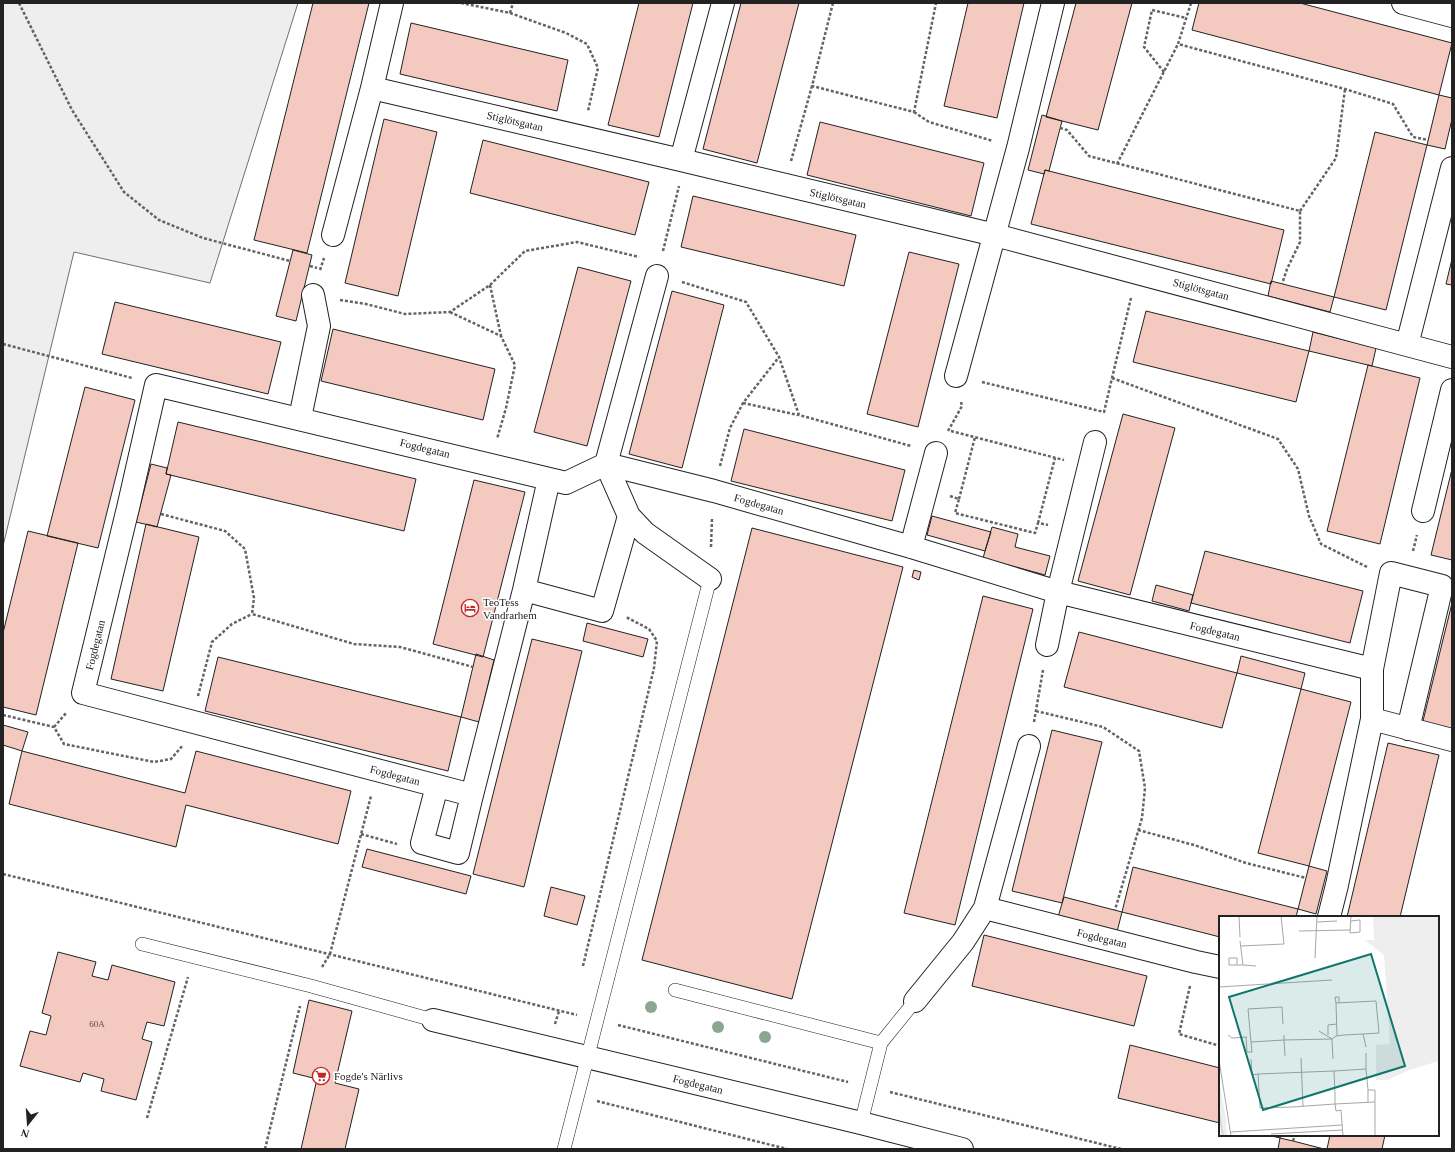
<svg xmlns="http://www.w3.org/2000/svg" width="1455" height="1152" font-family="'Times New Roman',serif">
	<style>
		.green { fill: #eee; stroke: #6f6f6f }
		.building { fill: #f3c9c0; stroke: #222 }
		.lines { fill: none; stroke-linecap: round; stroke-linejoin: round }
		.lane-casing { stroke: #222; stroke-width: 14 }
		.street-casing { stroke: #222; stroke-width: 24 }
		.path { stroke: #646464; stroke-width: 2.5; stroke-dasharray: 3 2; stroke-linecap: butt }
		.lane { stroke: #fff; stroke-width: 13 }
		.street { stroke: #fff; stroke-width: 22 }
		.tree { fill: #8da692 }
		.labels { text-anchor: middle; stroke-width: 3; stroke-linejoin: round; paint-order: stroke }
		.number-label { font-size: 9px; fill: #564c4a }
		.street-label { font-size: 11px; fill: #222; stroke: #fff }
		.poi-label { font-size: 11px; fill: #222; stroke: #fff; text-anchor: start }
		.inset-river { fill: none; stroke: #d9d9d9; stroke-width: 2 }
		.inset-road { fill: none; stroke: #a7a7a7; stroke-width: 1 }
		.view { fill: #0f766e; fill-opacity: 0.15; stroke: #0f766e; stroke-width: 2 }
		.inset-edge { fill: none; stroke: #222; stroke-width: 2 }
	</style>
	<rect width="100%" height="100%" fill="#fff"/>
	<path class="green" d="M3,3H298L210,283L74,252L3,546Z"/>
	<path class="building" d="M313,3H369L307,253L254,240Z
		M639,3H693L659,137L608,125Z
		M741,3H799L757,163L703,149Z
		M968,3H1024L997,118L944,106Z
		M1076,3H1132L1098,130L1046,117Z
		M1199,3H1300L1452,43L1439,95L1192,30Z
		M411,23L568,60L557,111L400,74Z
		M1439,95L1452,98V119L1445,149L1427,145Z
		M1042,115L1062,121L1049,171L1045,170L1044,174L1028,170Z
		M384,119L437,132L398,296L345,283Z
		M820,122L984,163L971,216L807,175Z
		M1375,132L1427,145L1386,310L1334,297Z
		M483,140L649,182L635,235L470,193Z
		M1045,170L1284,230L1271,284L1031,224Z
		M693,196L856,235L844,286L681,247Z
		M293,250L312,255L296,321L276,316Z
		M909,252L959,264L918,427L867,414Z
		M1452,259V285L1446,284Z
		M578,267L631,281L587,446L534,432Z
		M1271,281L1334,297L1330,312L1268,296Z
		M672,291L724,305L682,468L629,454Z
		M115,302L281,342L268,394L102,354Z
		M1146,311L1309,351L1296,402L1133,362Z
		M333,329L495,369L483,420L321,381Z
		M1313,332L1376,348L1372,366L1309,351Z
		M1368,365L1420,378L1380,544L1327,531Z
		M85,387L135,400L98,548L47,536Z
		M1123,414L1175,428L1130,595L1078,581Z
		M178,422L416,479L404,531L166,474Z
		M744,429L905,470L892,521L731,481Z
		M151,464L167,468L166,474L171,475L157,527L136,522Z
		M1452,469V560L1431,555Z
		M474,480L525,492L483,657L433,644Z
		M932,516L991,532L985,551L927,535Z
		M146,524L199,537L163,691L111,679Z
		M992,527L1018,534L1015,547L1050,556L1045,575L983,558Z
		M752,528L903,567L792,999L642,960Z
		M28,531L78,543L36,715L3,707V633Z
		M1205,551L1363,591L1350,643L1191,603Z
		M914,570L921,572L919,580L912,577Z
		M1156,585L1193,595L1189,611L1152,601Z
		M983,596L1033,609L955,925L904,913Z
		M1452,603V732L1422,725Z
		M587,623L648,639L643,657L583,641Z
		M1079,632L1237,673L1222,728L1064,687Z
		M532,639L582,651L524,887L473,874Z
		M476,654L494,660L479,722L461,717Z
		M1241,656L1305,673L1301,689L1237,673Z
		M218,657L461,717L448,771L205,711Z
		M1301,689L1351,702L1309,866L1258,853Z
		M3,725L28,732L22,751L3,745Z
		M1052,730L1102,742L1062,903L1012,891Z
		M1388,743L1439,755L1400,917H1347Z
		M22,751L185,793L196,751L351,791L338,844L186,805L176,847L9,804Z
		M367,849L471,876L466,894L362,867Z
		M1309,866L1327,871L1316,914L1298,909Z
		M1133,867L1298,909L1296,917H1220V937L1122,912Z
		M551,887L585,896L577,925L544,916Z
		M1064,897L1122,912L1117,932L1058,917Z
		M984,935L1147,976L1134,1026L972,986Z
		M58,952L96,962L92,976L108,980L112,965L175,982L164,1026L147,1022L142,1039L152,1042L136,1100L101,1091L104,1079L83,1073L80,1082L20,1066L30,1031L46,1035L51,1016L42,1013Z
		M309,1000L352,1011L335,1083L359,1089L345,1149H301L317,1079L293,1073Z
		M1130,1045L1220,1068V1123L1118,1098Z
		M1268,1135H1281L1280,1138Z
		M1330,1135H1385L1382,1149H1327Z
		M1280,1138L1293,1141L1324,1149H1278Z"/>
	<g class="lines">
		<defs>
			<path id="lane" d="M142,944L311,986L433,1020
				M675,990L881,1043L861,1123
				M881,1043L915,1001
				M564,1149L710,579"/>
			<path id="street" d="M392,3L372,88L681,160
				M723,3L681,160L995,235L1407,345L1452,168
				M1403,3L1452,16
				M333,235L372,88
				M657,276L606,464L629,516L645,533L710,579
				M1407,345L1452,357
				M956,376L1018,148L1053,3
				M300,418L319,326L313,295
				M549,479L524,590L472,795L83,693L128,508L156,385L566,483L606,464L714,491L911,547L1058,592L1095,442
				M1423,511L1452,390
				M911,547L936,453
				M524,590L602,611L629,516
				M1047,645L1058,592L1372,669V719L1337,885L1329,917
				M1372,669L1391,573L1442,586L1408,729
				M1372,719L1452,740
				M1029,746L985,908L1196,962L1220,967
				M437,786L422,843L458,853L472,795
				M915,1001L963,942L985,908
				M433,1020L861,1123L962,1149"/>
		</defs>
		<use href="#lane" class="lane-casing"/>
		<use href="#street" class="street-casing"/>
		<path class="path" d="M19,3L72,110L124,192L159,220L203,238L290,261
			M461,3L510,13L513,3
			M833,3L812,86L914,112L936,3
			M1191,3L1178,44L1345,89L1393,104L1413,137L1428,140
			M510,13L566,33L587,44L598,68L588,111
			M1164,72L1144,47L1152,10L1186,18
			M914,112L929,122L993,141
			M1060,128L1067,130L1089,156L1300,211V242L1287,269L1282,284
			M791,161L812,86
			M1117,164L1178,44
			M1300,211L1336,158L1345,89
			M663,251L679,186
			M310,266L317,268
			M320,270L324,258
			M682,282L746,302L779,357L799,415L911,446
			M490,285L501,336
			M340,300L366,304L405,314L450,312L490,285L525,251L577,242L639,257
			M450,312L501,336L515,365L506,408L497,439
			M3,344L132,378
			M1112,378L1278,439L1298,469L1309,516L1321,544L1367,567
			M982,382L1104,412L1131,298
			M743,403L798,415
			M948,431L962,406L961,402
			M951,431L1064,460
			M720,466L730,428L743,403L779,357
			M950,496L959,499L955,513L1035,533L1038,523L1048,525
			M959,499L975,437
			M161,514L225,531L245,549L254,598L252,614L354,644L400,647L473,667
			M1038,523L1055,458
			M711,547L712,518
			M1413,551L1417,535
			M198,696L212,642L232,624L252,614
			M1036,711L1103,727L1139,751L1145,788L1142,818L1115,910
			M3,715L54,727L64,744L154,762L171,759L183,745
			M1034,722L1043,670
			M54,727L67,712
			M1138,830L1194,845L1246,863L1306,878
			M361,834L397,844
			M3,874L577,1015
			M583,966L654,668L657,641L649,629L626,617
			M322,967L330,954L371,796
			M1190,986L1179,1034L1220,1046
			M555,1024L559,1011
			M618,1025L848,1082
			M890,1092L1121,1149
			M597,1101L787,1149
			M147,1118L188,977
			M1293,1141L1295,1135
			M265,1149L300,1006"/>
		<use href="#lane" class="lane"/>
		<use href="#street" class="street"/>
	</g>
	<g class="tree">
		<circle cx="651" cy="1007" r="6"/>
		<circle cx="718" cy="1027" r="6"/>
		<circle cx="765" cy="1037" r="6"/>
	</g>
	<defs>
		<symbol id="hotel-ring" viewBox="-11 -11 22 22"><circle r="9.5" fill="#fff" stroke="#c62828" stroke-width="1.5"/><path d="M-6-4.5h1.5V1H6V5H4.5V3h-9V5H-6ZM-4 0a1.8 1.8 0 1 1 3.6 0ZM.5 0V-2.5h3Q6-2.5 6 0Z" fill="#c62828"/></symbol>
		<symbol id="supermarket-ring" viewBox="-11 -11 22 22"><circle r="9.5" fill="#fff" stroke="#c62828" stroke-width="1.5"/><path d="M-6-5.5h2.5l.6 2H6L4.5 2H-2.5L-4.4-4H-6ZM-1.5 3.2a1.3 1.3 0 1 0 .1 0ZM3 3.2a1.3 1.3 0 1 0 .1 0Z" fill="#c62828"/></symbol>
	</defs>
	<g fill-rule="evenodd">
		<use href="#hotel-ring" x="460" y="598" width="20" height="20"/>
		<use href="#supermarket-ring" x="311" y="1066" width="20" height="20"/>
	</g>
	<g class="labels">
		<g class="number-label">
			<text x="97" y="1027">60A</text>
		</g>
		<g class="street-label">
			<text transform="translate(515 121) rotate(13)" y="4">Stiglötsgatan</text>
			<text transform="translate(838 198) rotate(13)" y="4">Stiglötsgatan</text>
			<text transform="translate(1201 289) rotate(15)" y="4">Stiglötsgatan</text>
			<text transform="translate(425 448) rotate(14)" y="4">Fogdegatan</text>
			<text transform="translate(759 504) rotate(16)" y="4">Fogdegatan</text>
			<text transform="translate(1215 631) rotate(14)" y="4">Fogdegatan</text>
			<text transform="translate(95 645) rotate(-76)" y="4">Fogdegatan</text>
			<text transform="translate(395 775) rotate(15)" y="4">Fogdegatan</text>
			<text transform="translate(1102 938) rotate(14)" y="4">Fogdegatan</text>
			<text transform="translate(698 1084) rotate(14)" y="4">Fogdegatan</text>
		</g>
		<g class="poi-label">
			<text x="483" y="606">TeoTess<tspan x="483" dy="13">Vandrarhem</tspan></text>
			<text x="334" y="1080">Fogde's Närlivs</text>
		</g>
	</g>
	<g transform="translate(1219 916)">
		<rect width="220" height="220" fill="#fff"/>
		<path d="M154,0H220V145L190,154L169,164H157V129L171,128L165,39L146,24H155ZM0,165L7,203L8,220H2Z" fill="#eee"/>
		<path class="inset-river" d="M0,196L4,220"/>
		<path class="inset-road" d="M20,0L21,21M132,0L131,17L141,16V4L132,5M98,6L118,5M80,15L131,14M21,25L24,49L37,50M22,30L65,28L62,0M96,42L98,0M18,49V42H10V49H24M0,71L113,64M117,87L116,81H120V87M64,108L63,91L29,93L32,126L65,124V119M100,115L113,123L114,143M144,118L147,131M9,119L13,122L28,121M109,119V109L118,108M27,121L28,136H33L32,126M147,137V153M66,140L65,124L113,123L117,120L125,119L144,118L160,117L157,85L117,87L118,120M82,142L84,191M32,143L33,159L39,158M0,144L12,220M115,155L147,153L149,174M149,186V174H156V220M12,216L123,209M52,218L123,214M124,220L122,194L117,195L116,188V177L115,155L39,158L41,192L73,191L116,188L156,186"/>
		<path class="view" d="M152,38L186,150L44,194L10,81Z"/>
		<rect width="220" height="220" class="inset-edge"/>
	</g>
	<rect width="1455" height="1152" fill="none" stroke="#222222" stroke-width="8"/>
	<g transform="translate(28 1124) rotate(197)" stroke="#ffffff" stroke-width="3" paint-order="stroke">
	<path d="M0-3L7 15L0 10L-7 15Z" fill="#222222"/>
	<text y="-6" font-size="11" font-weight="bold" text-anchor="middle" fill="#222222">N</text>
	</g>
</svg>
